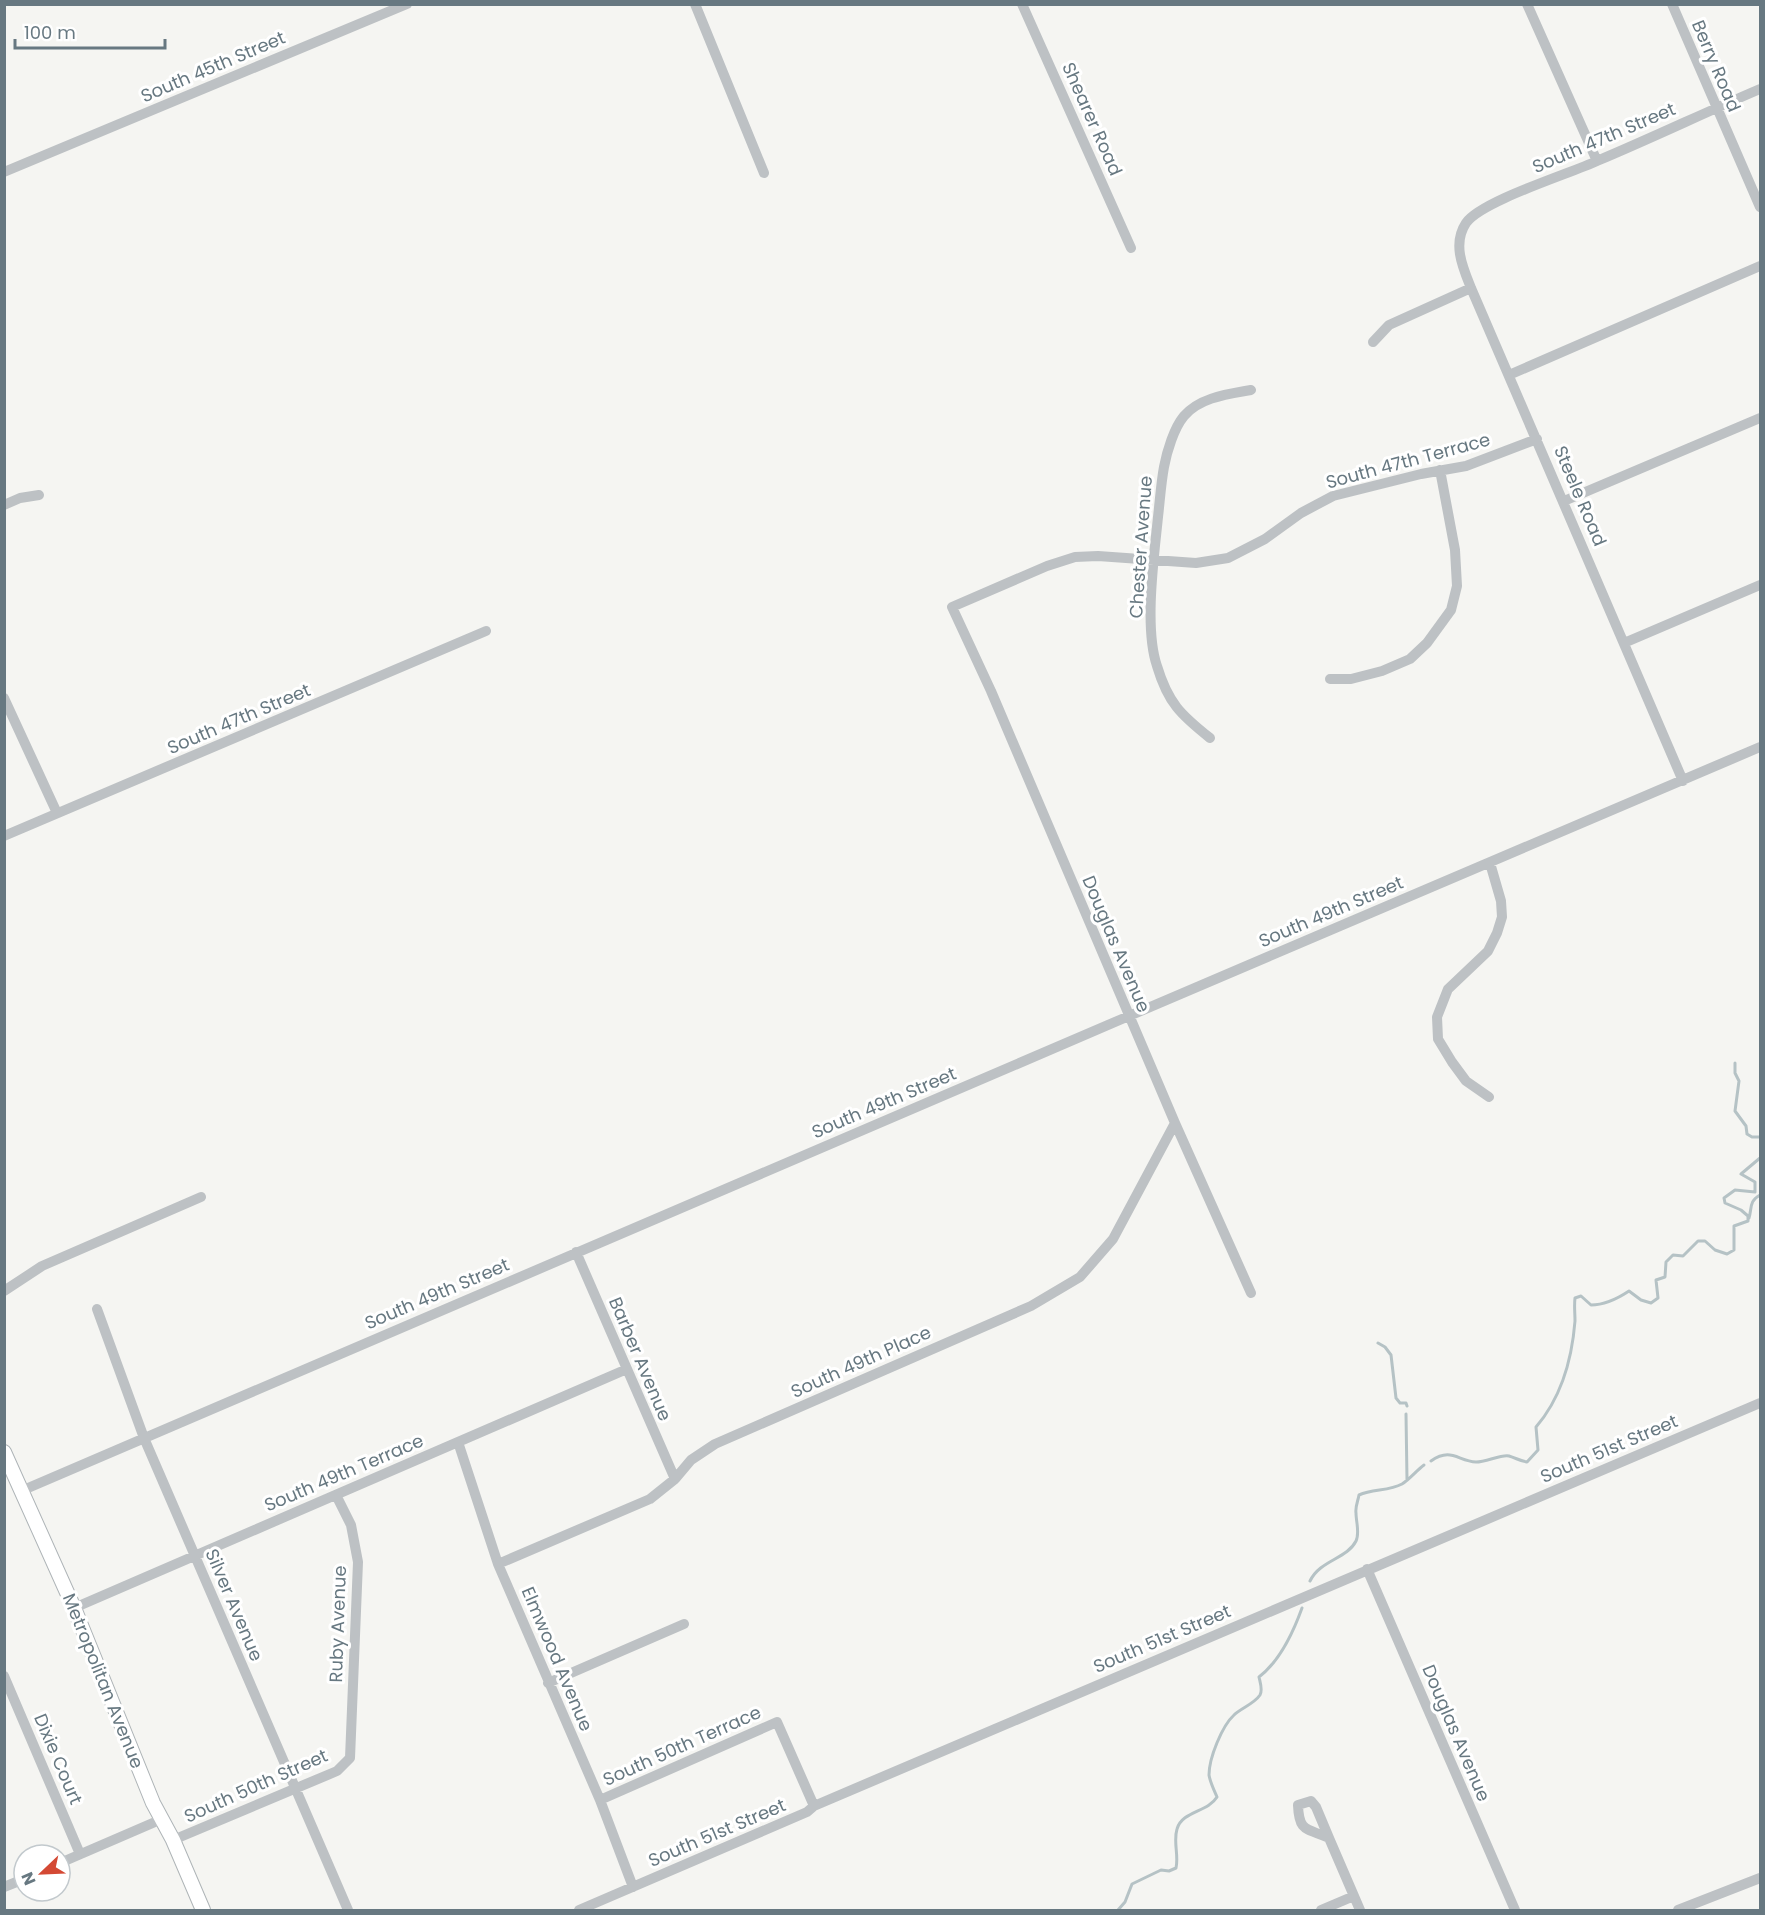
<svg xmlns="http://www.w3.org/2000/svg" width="1765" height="1915" font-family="Poppins,sans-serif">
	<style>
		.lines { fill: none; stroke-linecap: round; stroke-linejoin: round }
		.stream { stroke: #b5c2c5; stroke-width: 3 }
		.major-casing { stroke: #aeb4b7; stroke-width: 16 }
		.minor { stroke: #bdc1c4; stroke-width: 10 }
		.major { stroke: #fff; stroke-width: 14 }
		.labels { text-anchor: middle; stroke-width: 6; stroke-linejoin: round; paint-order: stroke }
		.street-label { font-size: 18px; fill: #677881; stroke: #fff }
	</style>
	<rect width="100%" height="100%" fill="#f5f5f2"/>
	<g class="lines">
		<path class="stream" d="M1735,1063V1073L1739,1081L1735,1111L1746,1126L1747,1134L1752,1137H1760
			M1749,1218C1752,1208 1749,1201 1760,1195
			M1378,1343L1385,1347L1391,1355L1396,1398L1400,1403H1406L1407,1406
			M1406,1414L1407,1480
			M1431,1461C1451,1447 1458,1461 1476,1462C1486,1462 1502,1454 1509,1456C1516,1458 1520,1461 1527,1462L1538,1450L1536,1427C1561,1398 1572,1359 1575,1321C1575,1313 1574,1306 1575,1298L1581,1296L1591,1305C1605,1305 1617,1299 1629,1291L1641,1300L1651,1303L1658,1298L1656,1280L1665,1277L1666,1262L1673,1255L1683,1256L1698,1241H1705L1715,1250L1727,1254L1734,1250V1226L1748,1221V1216L1741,1210L1725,1203L1724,1198L1735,1190L1755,1192V1182L1741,1174L1760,1158
			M1310,1581C1320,1560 1347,1559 1356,1541C1360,1533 1356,1522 1356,1513C1355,1507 1358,1501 1359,1495C1373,1489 1389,1491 1402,1484C1410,1479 1417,1470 1424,1465
			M1118,1910L1125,1902L1132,1884L1161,1870L1169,1871L1176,1868C1179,1855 1173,1842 1177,1829C1182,1811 1208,1812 1217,1797C1214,1790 1210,1782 1209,1775C1209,1758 1222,1726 1234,1715C1241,1708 1254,1704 1260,1695C1263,1690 1260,1682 1259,1677C1280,1661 1293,1633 1302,1608"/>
		<defs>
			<path id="major" d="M4,1452L74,1608L153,1803L173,1840L203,1910"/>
		</defs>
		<use href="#major" class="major-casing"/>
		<path class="minor" d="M695,4L764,173
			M1022,4L1131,248
			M1527,4L1597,161
			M1672,4L1760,207
			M4,172L407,4
			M1373,342L1389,325L1471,288
			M1509,375L1760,266
			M1564,501L1760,418
			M4,505L20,498L39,495
			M1624,643L1760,585
			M1330,679H1351L1382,671L1410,659L1427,643L1451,610L1457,586L1455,550L1440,470
			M4,698L57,813
			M1210,738C1181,715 1168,703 1157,666C1144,628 1154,557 1158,517C1160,500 1161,483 1164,467C1167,451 1174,428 1184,416C1200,397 1229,394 1251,390
			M1683,781L1471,288C1463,268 1452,244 1466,223C1481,201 1569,174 1597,161C1652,138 1706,112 1760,89
			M4,836L486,631
			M1489,1097L1466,1081L1452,1062L1438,1039L1437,1017L1448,989L1488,951L1497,933L1502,917L1501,901L1490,863
			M576,1252L675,1479
			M4,1291L42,1266L201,1197
			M1251,1293L1175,1123L991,691L952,607L1047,566L1075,557L1098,556L1196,563L1228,558L1265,539L1301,513L1333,496L1421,474L1466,466L1537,439
			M97,1309L144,1438L348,1910
			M458,1442L498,1564L600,1800L633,1887
			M21,1491L1129,1016L1760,747
			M498,1564L650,1499L675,1479L691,1460L715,1444L1031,1306L1080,1277L1113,1239L1175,1123
			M1367,1569L1515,1910
			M74,1608L627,1369
			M4,1676L80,1854
			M548,1683L684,1624
			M600,1800L777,1722L814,1806
			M1311,1801L1316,1807L1329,1838C1306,1828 1299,1832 1298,1805Z
			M1329,1838L1360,1910
			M173,1840L337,1771L350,1758L358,1562L351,1525L336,1495
			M60,1863L162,1819
			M4,1887L24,1879
			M579,1910L807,1812L814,1806L1760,1403
			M1321,1910L1354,1896
			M1678,1910L1760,1878"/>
		<use href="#major" class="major"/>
	</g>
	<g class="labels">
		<g class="street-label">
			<text transform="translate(1716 66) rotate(67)" y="6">Berry Road</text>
			<text transform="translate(213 67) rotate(-23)" y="6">South 45th Street</text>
			<text transform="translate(1092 119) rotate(66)" y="6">Shearer Road</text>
			<text transform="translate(1604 138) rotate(-23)" y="6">South 47th Street</text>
			<text transform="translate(1408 461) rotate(-15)" y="6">South 47th Terrace</text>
			<text transform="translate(1580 496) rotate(67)" y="6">Steele Road</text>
			<text transform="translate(1141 547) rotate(-86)" y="6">Chester Avenue</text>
			<text transform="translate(239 719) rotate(-23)" y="6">South 47th Street</text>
			<text transform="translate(1331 912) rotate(-23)" y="6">South 49th Street</text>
			<text transform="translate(1116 944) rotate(67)" y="6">Douglas Avenue</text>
			<text transform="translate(884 1103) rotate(-23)" y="6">South 49th Street</text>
			<text transform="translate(437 1294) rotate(-23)" y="6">South 49th Street</text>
			<text transform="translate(640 1359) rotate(67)" y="6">Barber Avenue</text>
			<text transform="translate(861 1362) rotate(-24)" y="6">South 49th Place</text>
			<text transform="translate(1609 1449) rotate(-23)" y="6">South 51st Street</text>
			<text transform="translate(344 1473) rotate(-23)" y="6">South 49th Terrace</text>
			<text transform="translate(234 1605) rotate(67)" y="6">Silver Avenue</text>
			<text transform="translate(338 1624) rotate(-88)" y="6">Ruby Avenue</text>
			<text transform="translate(1162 1639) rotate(-23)" y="6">South 51st Street</text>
			<text transform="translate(557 1659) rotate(67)" y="6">Elmwood Avenue</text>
			<text transform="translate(103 1681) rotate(68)" y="6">Metropolitan Avenue</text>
			<text transform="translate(1456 1733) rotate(67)" y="6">Douglas Avenue</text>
			<text transform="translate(682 1746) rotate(-24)" y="6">South 50th Terrace</text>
			<text transform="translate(58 1759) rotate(67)" y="6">Dixie Court</text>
			<text transform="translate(256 1786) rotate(-24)" y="6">South 50th Street</text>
			<text transform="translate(717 1833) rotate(-23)" y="6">South 51st Street</text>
		</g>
	</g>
	<rect width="1765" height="1915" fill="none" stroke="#677881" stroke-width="12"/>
	<g transform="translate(42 1873) rotate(247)"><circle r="28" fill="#ffffff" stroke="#c2c9cd" stroke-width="1.5"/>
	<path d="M0-4.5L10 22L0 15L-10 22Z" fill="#d44934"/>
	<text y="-9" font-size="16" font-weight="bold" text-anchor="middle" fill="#677881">N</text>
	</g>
	<path d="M15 39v9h150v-9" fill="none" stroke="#677881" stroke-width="3"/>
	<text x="24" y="39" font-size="18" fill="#677881" stroke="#ffffff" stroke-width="4.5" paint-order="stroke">100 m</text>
</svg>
